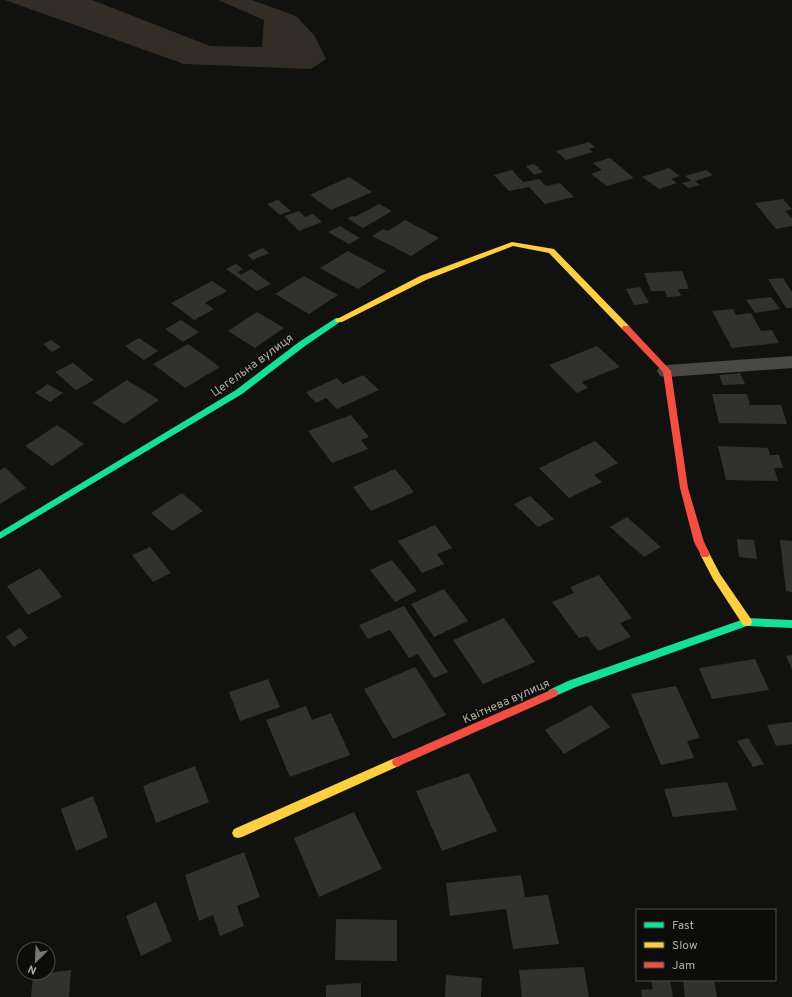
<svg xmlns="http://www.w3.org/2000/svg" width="792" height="997" font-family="Overpass,sans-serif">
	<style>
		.water { fill: #332d27 }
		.building { fill: #31312f }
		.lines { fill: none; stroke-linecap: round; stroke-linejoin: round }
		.street { fill: #494845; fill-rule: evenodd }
		.fast { fill: #16e098; fill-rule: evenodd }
		.slow { fill: #ffcf43; fill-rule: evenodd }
		.jam { fill: #f24e42; fill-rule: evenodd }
		.labels { text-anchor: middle; stroke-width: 3; stroke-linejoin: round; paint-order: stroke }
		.street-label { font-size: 12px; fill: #b2aea1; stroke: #0c0c0b }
	</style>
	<rect width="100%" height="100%" fill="#111110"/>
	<path class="water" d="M5,0H92L210,46L262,47L264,20L218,0H252L296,16L314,35L326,59L311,69L184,64Z"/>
	<path class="building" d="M589,142L595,147L589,149L593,152L566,160L556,151Z
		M610,158L634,178L607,186L591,174L602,170L593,163Z
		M534,164L543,172L534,175L526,166Z
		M669,168L680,176L671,179L677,183L659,189L642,177Z
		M512,170L523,182L539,179L546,186L560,183L574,197L545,204L529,187L509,191L494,175Z
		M706,170L713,175L695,181L700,185L688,188L682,183L691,181L685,176Z
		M349,177L372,192L331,210L310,195Z
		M783,199L792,209L785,211L792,218V226L776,229L755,203Z
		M278,200L291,211L280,215L267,204Z
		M379,204L392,211L363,228L347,218L352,216L355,217Z
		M299,211L305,217L313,214L322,222L299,231L284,216Z
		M405,220L439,238L411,256L372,236L383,229L388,231Z
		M340,226L360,238L349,244L328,232Z
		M263,248L269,253L253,260L247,255Z
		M348,251L386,271L358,289L320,268Z
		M236,264L243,269L238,272L241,275L251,269L271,284L257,291L226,269Z
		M682,271L689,289H678L681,296L667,297L665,291H651L644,273Z
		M304,276L338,295L309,314L275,294Z
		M783,278L792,292V308H786L768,279Z
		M212,281L227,291L205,303L214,309L194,320L171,303Z
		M640,287L649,303L634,305L626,289Z
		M771,297L780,309L755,313L746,300Z
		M733,309L736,315L751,313L761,331L772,330L779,343L732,348L712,311Z
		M257,312L284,328L255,348L228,331Z
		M181,320L199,332L183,342L165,329Z
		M139,338L158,351L144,360L125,346Z
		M51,340L61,347L52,352L43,344Z
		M188,344L220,367L185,388L153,364Z
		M597,346L620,367L582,382L588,388L577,393L549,365Z
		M73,363L94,380L76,390L55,372Z
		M740,373L745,384L723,385L719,375Z
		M363,375L379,390L337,409L326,398L316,403L306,392L337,378L343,384Z
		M127,380L159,400L124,424L92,403Z
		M48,384L63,393L50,402L35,393Z
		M712,394H747L750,405H781L787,424L719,423Z
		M351,415L369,437L361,440L368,449L332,463L308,431Z
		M57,425L84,444L52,466L25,446Z
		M595,441L618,463L594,475L602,482L569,498L539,468Z
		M718,446L768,448L770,455H779L783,468H774L778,481L726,480Z
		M5,467L26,488L0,504V470Z
		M395,469L414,492L371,511L353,487Z
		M182,493L203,511L172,531L151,513Z
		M530,496L554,519L538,527L514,504Z
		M627,517L661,547L644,557L610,527Z
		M435,525L452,548L437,554L444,564L422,573L398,541Z
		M737,539L754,540L757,559L739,557Z
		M780,540L792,541V592L786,591Z
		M150,547L171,573L153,582L132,555Z
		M392,560L417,591L395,602L370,570Z
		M40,568L62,597L28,615L7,586Z
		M599,575L632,618L620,623L631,637L598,651L587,636L579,638L552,602L574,593L570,587Z
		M444,589L468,621L434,637L411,604Z
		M404,606L448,672L434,678L418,654L409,658L390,630L368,639L359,625Z
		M504,618L535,662L483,684L453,640Z
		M20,628L28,638L14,647L6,637Z
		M792,655V670L786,656Z
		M755,659L769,690L712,699L699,668Z
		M415,667L446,715L393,739L364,689Z
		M268,679L280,707L240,721L229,692Z
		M676,686L700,738L687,741L694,758L661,765L631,694Z
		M591,705L610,727L564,754L545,730Z
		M306,706L312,720L331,713L350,755L290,777L266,720Z
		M792,722V744L776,746L767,725Z
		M748,738L764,764L753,767L737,741Z
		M195,766L209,802L156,823L143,786Z
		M469,773L497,831L442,851L416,791Z
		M727,782L737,810L673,817L664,789Z
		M93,796L108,837L76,851L61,809Z
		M354,812L382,869L319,897L294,838Z
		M244,852L260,897L237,906L244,926L220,936L213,915L199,921L185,875Z
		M521,875L525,897L548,895L559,944L513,949L506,909L450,916L446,883Z
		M156,902L172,941L141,956L126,916Z
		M336,919L397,920V961L335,960Z
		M584,967L589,997H522L519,970Z
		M71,970L69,997H31L33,975Z
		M446,975L482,978L481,997H445Z
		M651,980H670L673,997H642L641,990L653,989Z
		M683,980H714L717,997H685Z
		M361,983V997H326V985Z"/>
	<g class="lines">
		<path class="street" d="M792,356V368L667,377L660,376L657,371L660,366L667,365Z"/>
		<path class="fast" d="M336,318H342L343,320L305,346L242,394L0,539V532L236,390L299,342Z
			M747,618L792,620V628L747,626L576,687L553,697L549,696L548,693L549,690L568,681Z"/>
		<path class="slow" d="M512,242L554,249L629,326L630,328L629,330H623L549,253L513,246L426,280L342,322H336L335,320L420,276Z
			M705,550L708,551L720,574L751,619L752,622L751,625L747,626L743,625L713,579L700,554L702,551Z
			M397,757L401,759L402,762L401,765L242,837L238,838L234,837L232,833L234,829Z"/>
		<path class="jam" d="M623,326H629L671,371L688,488L704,542L710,554L708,557H702L694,542L680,488L663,372L623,330L622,328Z
			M553,689L557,690L558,693L557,696L401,765L397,767L393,765L392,762L393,759Z"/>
	</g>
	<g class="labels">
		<g class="street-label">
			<text transform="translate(252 365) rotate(-36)" y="4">Цегельна вулиця</text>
			<text transform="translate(506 701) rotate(-24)" y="4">Квітнева вулиця</text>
		</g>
	</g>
	<rect x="636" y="909" width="140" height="72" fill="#0c0c0b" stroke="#4e4d47"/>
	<rect x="644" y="922" width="20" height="6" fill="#16e098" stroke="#4e4d47"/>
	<text x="672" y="929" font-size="12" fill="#b2aea1">Fast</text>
	<rect x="644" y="942" width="20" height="6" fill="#ffcf43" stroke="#4e4d47"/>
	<text x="672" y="949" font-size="12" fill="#b2aea1">Slow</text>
	<rect x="644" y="962" width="20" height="6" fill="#f24e42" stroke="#4e4d47"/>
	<text x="672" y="969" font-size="12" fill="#b2aea1">Jam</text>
	<g transform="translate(36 961) rotate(204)"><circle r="19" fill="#0c0c0b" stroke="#4e4d47"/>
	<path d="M0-3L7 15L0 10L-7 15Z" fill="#7a776e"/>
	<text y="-6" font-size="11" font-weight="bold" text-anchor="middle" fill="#b2aea1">N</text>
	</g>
</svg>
